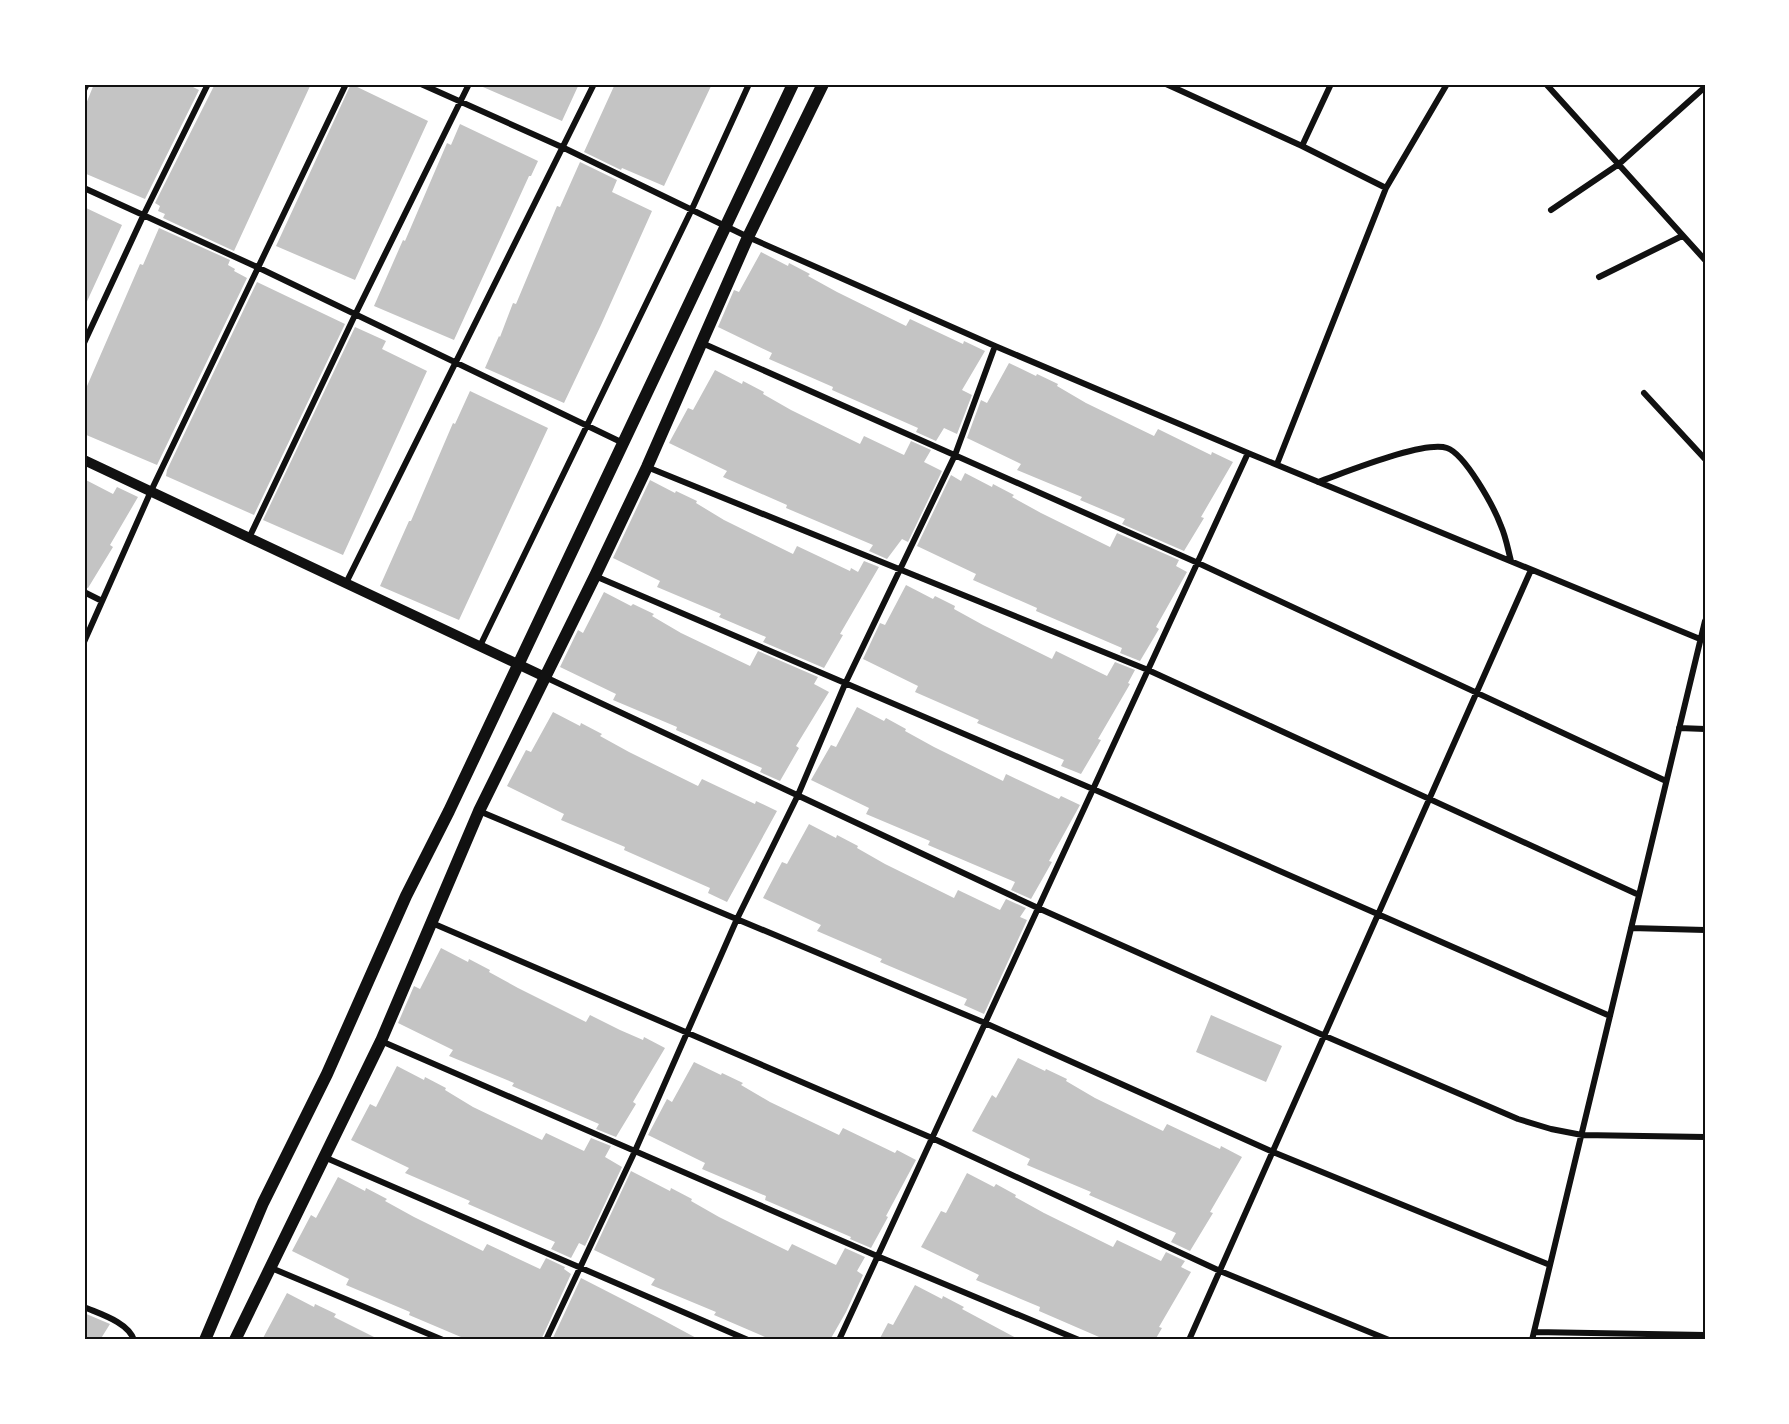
<svg xmlns="http://www.w3.org/2000/svg" width="1789" height="1424" font-family="'PT Serif',serif">
	<style>
		.building { fill: #c4c4c4 }
		.lines { fill: none; stroke-linecap: round; stroke-linejoin: round }
		.minor { stroke: #111; stroke-width: 6 }
		.tertiary { stroke: #111; stroke-width: 10 }
		.secondary { stroke: #111; stroke-width: 12 }
		.neatline { fill: none; stroke: #111; stroke-width: 2 }
	</style>
	<rect width="100%" height="100%" fill="#fff"/>
	<path class="building" d="M94,84H187L199,90L145,199L84,173V109Z
		M215,84H311L234,251L163,218L165,214L158,211L160,206L155,203Z
		M351,84L428,121L355,280L276,246Z
		M476,84H579L562,121Z
		M615,84H712L664,186L622,168L621,170L584,152Z
		M460,124L538,161L531,176H529L454,340L374,306L403,240L405,241L447,143L451,145Z
		M580,162L617,180L612,192L652,211L601,325L564,403L485,368L499,336L500,337L513,303L516,304L557,206L560,207Z
		M84,207L122,225L84,308Z
		M159,228L230,260L228,265L235,269L234,271L247,278L157,465L84,434V393L140,264L143,265Z
		M761,252L788,266L789,263L810,274L808,276L837,292L906,326L910,319L963,344L964,341L985,351L962,390L972,395L957,434L944,428L936,441L916,432L918,428L832,390L833,387L769,359L772,353L718,327L734,290L739,292Z
		M257,282L345,324L254,515L166,476L167,470Z
		M355,327L386,341L382,349L427,371L343,555L263,520Z
		M1009,363L1036,376L1037,374L1058,384L1057,386L1086,403L1154,436L1158,429L1211,455L1212,452L1233,462L1201,517L1204,518L1184,551L1122,524L1125,519L1080,500L1082,497L1017,470L1021,464L967,438L981,400L987,403Z
		M715,370L742,384L743,381L764,392L763,394L791,410L860,444L864,436L904,455L911,441L931,450L924,462L942,471L908,542L902,539L887,559L869,551L873,545L786,508L787,505L723,477L727,471L669,443L688,408L693,410Z
		M470,391L548,428L459,620L380,586L409,521H411L453,423L455,424Z
		M965,473L992,487L993,484L1014,495L1012,497L1041,513L1110,547L1117,533L1179,560L1176,566L1187,572L1156,627L1159,629L1140,661L1120,653L1122,648L1036,611L1037,608L973,580L976,574L917,546L951,475L961,481Z
		M84,479L113,494L117,487L138,497L110,545L113,547L88,588L84,587Z
		M650,480L675,493L676,491L697,501L696,503L724,520L793,554L797,546L850,571L851,568L858,572L864,561L879,567L840,634L843,635L824,668L763,642L766,637L719,617L721,614L657,587L660,581L613,558Z
		M906,585L933,599L935,596L955,606L954,609L983,625L1052,659L1056,651L1107,676L1115,662L1135,670L1128,683L1130,684L1098,739L1101,740L1081,774L1061,766L1064,760L977,723L979,720L915,692L918,686L863,659L880,623L885,625Z
		M604,592L631,606L633,604L654,614L652,616L681,633L750,666L758,651L818,677L814,684L829,692L796,746L799,748L780,781L760,772L762,768L676,730L677,727L613,700L616,694L560,667L578,630L583,633Z
		M857,707L884,721L886,718L906,729L905,731L934,747L1003,781L1006,774L1059,799L1061,796L1080,805L1049,861L1052,862L1031,899L1011,890L1015,882L928,845L930,841L866,814L869,808L811,780L831,745L836,747Z
		M553,712L580,726L581,723L602,734L600,736L629,752L698,786L702,779L755,804L756,801L777,811L727,902L708,893L710,888L624,850L625,847L561,820L564,814L507,786L526,750L531,752Z
		M809,824L836,838L837,835L858,846L857,848L885,864L954,898L958,890L1000,910L1006,899L1026,908L1020,917L1027,920L984,1014L964,1005L967,999L880,962L882,959L817,931L821,925L763,898L782,862L787,864Z
		M441,948L468,962L469,959L490,970L489,972L518,988L586,1022L590,1015L620,1030L643,1040L644,1037L665,1048L633,1102L636,1104L616,1137L596,1129L599,1124L512,1086L514,1083L449,1056L453,1050L398,1023L414,986L420,989Z
		M1211,1015L1282,1046L1266,1082L1196,1052Z
		M1018,1058L1045,1071L1046,1069L1067,1079L1066,1081L1095,1098L1163,1131L1167,1124L1220,1149L1221,1146L1242,1157L1210,1212L1213,1213L1190,1251L1171,1242L1176,1233L1089,1195L1091,1192L1027,1165L1030,1159L972,1131L992,1095L996,1098Z
		M694,1062L721,1075L722,1073L743,1083L741,1085L770,1102L839,1135L843,1128L895,1153L897,1150L916,1160L886,1216L888,1217L871,1248L850,1239L851,1237L765,1200L766,1196L702,1169L705,1163L648,1135L667,1099L672,1102Z
		M397,1066L424,1080L425,1077L446,1088L445,1090L473,1107L542,1140L546,1133L584,1151L591,1138L611,1146L605,1157L622,1167L585,1246L579,1243L571,1258L551,1249L555,1242L468,1204L470,1201L405,1173L409,1168L351,1140L370,1104L376,1107Z
		M631,1171L670,1191L671,1188L692,1199L691,1201L719,1217L788,1251L792,1244L836,1265L845,1248L865,1257L857,1271L863,1275L846,1312L830,1340H772L714,1315L716,1312L651,1285L655,1279L594,1250Z
		M967,1173L994,1187L996,1184L1016,1195L1015,1197L1044,1213L1113,1247L1117,1240L1161,1261L1166,1252L1185,1261L1181,1267L1191,1272L1159,1327L1162,1328L1155,1340H1106L1039,1311L1040,1307L976,1280L979,1275L921,1247L941,1211L946,1213Z
		M338,1177L365,1191L366,1188L387,1199L385,1201L414,1217L483,1251L487,1244L540,1269L546,1258L565,1267L564,1269L571,1274L541,1340H468L409,1315L410,1312L346,1285L349,1279L292,1251L311,1215L316,1218Z
		M581,1278L661,1319L700,1340H552Z
		M915,1285L942,1299L943,1296L964,1307L962,1309L1020,1340H879L888,1323L893,1325Z
		M287,1293L314,1307L315,1304L336,1314L334,1317L380,1340H262Z
		M84,1313L110,1324L100,1340H84Z"/>
	<g class="lines">
		<path class="minor" d="M421,84L564,148L748,237L995,346L1248,453L1700,639
			M1166,84L1302,146L1386,188
			M1546,84L1705,260
			M84,90L87,84
			M1302,146L1331,84
			M84,188L257,267L623,443
			M1551,210L1619,164L1705,87
			M1599,277L1682,236
			M84,343L144,214L208,84
			M702,343L1198,563L1666,781
			M1644,393L1705,459
			M1277,464L1386,188L1447,84
			M647,467L1148,670L1639,895
			M1318,482C1344,473 1424,440 1447,448C1465,454 1494,507 1501,526C1506,537 1508,550 1511,561
			M249,538L355,315L469,84
			M595,576L1093,789L1610,1016
			M346,583L594,84
			M84,592L102,601
			M84,642L151,491L346,84
			M480,646L692,209L749,84
			M545,677L1038,908L1325,1036L1518,1119L1551,1129L1582,1135L1705,1137
			M1679,728L1705,729
			M479,811L985,1023L1273,1152L1550,1265
			M432,923L932,1138L1220,1271L1389,1340
			M1631,928L1705,930
			M381,1041L877,1256L1079,1340
			M324,1157L748,1340
			M269,1267L443,1340
			M84,1307C100,1314 128,1322 134,1340
			M1534,1332L1705,1335
			M546,1340L635,1151L737,919L798,795L845,684L955,455L995,346
			M839,1340L1248,453
			M1189,1340L1531,570
			M1532,1340L1705,621"/>
		<path class="tertiary" d="M84,460L545,677"/>
		<path class="secondary" d="M205,1340L263,1203L327,1074L406,896L449,811L793,84
			M235,1340L381,1041L479,811L595,576L647,467L748,237L823,84"/>
	</g>
	<rect width="1789" height="1424" fill="none" stroke="#ffffff" stroke-width="171"/>
	<rect x="86" y="86" width="1618" height="1252" class="neatline"/>
</svg>
